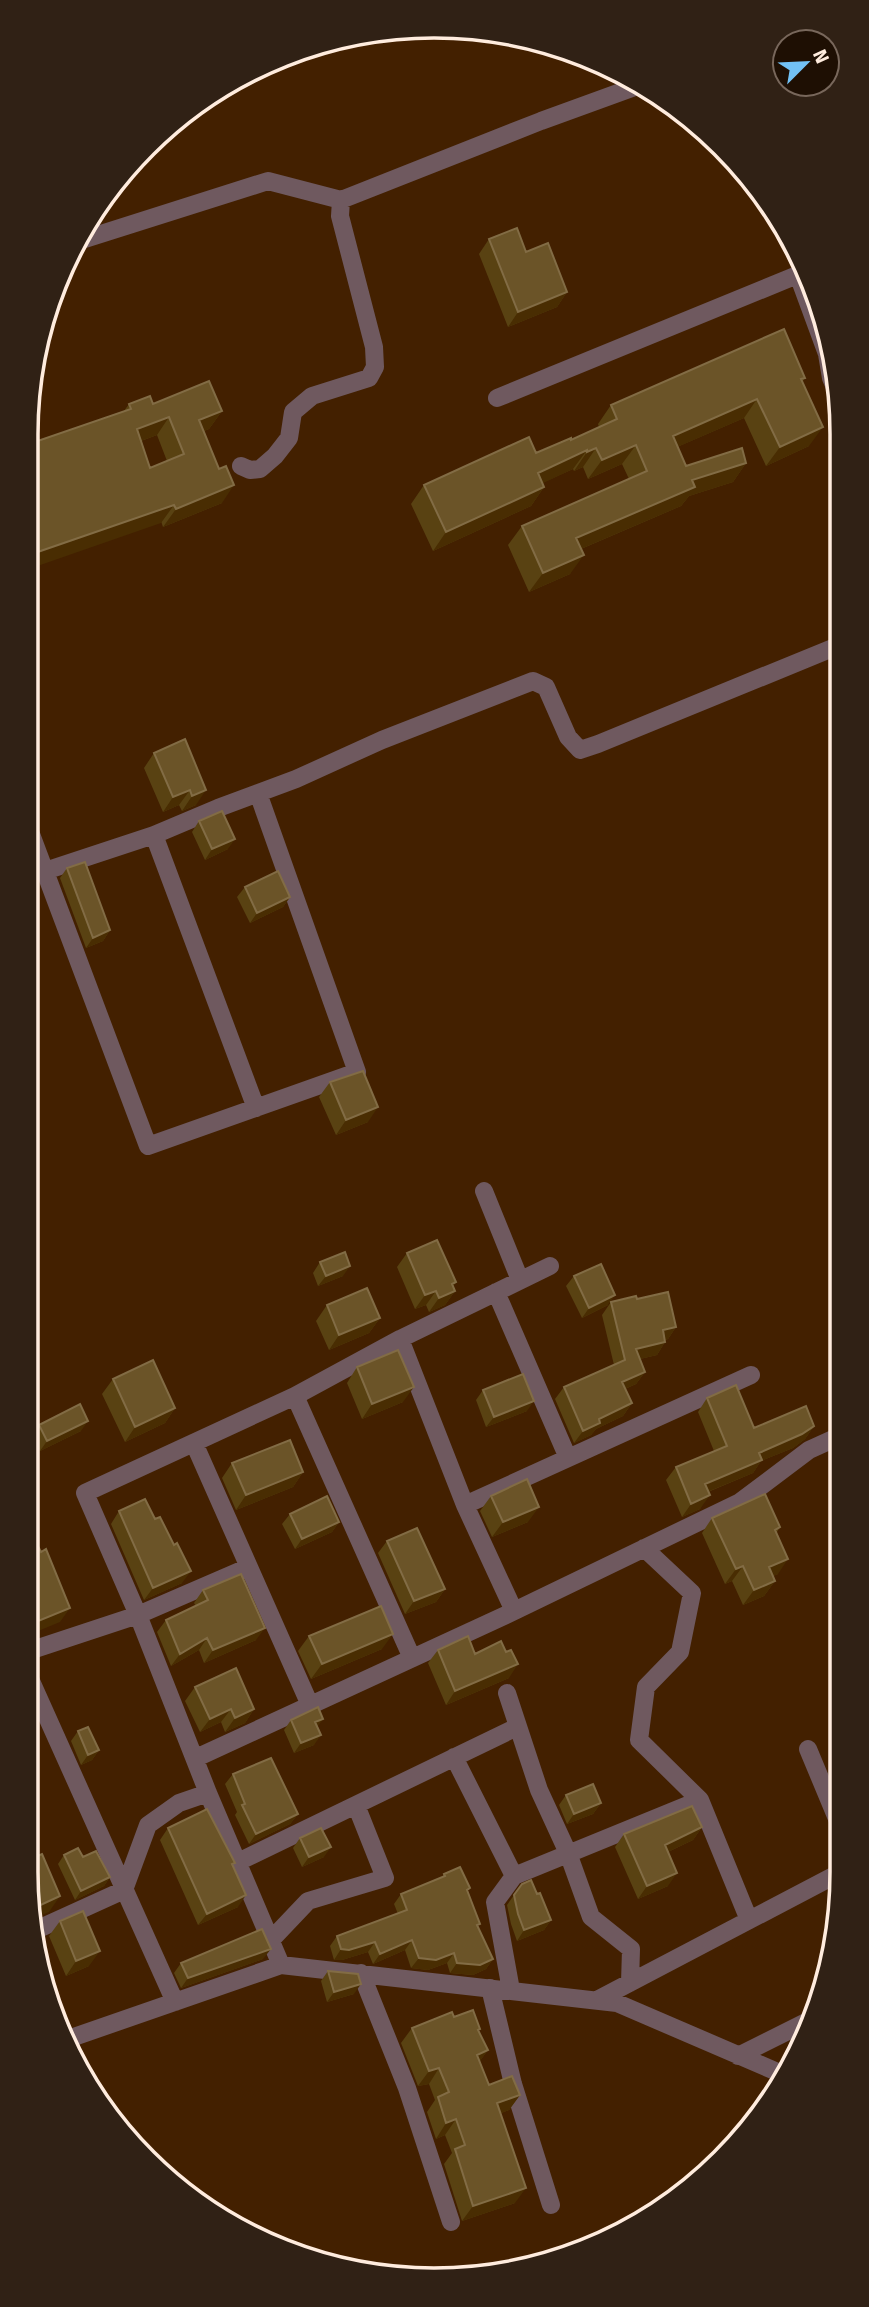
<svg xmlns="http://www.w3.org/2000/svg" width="869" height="2307" font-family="'Fira Sans',sans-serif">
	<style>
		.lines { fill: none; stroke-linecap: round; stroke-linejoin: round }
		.minor { stroke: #6f595f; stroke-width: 18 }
		.wall { fill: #594212; fill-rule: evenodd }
		.shaded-wall { fill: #492d02 }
		.building { fill: #6b5428; stroke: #826c45; stroke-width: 2; fill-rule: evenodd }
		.rim { fill: none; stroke: #ffecde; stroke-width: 3.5 }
	</style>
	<rect width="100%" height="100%" fill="#432000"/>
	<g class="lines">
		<path class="minor" d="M341,200L541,121L640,85
			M85,239L268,181L341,200L340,216L374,347L375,367L369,378L312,396L293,412L289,438L275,456L260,469L250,470L241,466
			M798,275L827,354L831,378L839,397
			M497,398L807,271
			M26,821L148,1146L357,1072L258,793
			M154,835L256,1108
			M45,871L154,835L218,808L296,779L382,740L533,681L546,687L568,737L580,750L598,744L840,645
			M484,1191L520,1280
			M496,1292L568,1458
			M400,1339L465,1505L514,1611
			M295,1396L412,1658
			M194,1443L310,1705
			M465,1505L751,1375
			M644,1548L692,1593L680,1652L646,1687L639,1740L700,1800L749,1920
			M26,1652L138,1615L249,1567
			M26,1670L175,2002
			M507,1693L539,1790L568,1853L591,1917L631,1949L630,1983
			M808,1749L843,1833
			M454,1757L514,1876L495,1902L511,1990
			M196,1758L506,1615L740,1502L809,1450L842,1435
			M238,1862L517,1727
			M514,1876L700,1800
			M36,1930L124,1890L148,1825L179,1803L208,1793
			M271,1940L308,1901L385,1878L356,1805
			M281,1965L208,1793L138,1615L85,1493L295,1396L400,1339L550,1266
			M361,1973L407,2088L451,2222
			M490,1988L513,2084L551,2205
			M597,2000L843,1871
			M68,2039L281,1965L617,2003L782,2074
			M738,2056L808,2021"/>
	</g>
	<path class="wall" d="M489,239L526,252L567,292L557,307L508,327L479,254Z
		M805,378L802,382L809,446L766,466L744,418L677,447L686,466L746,463L733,482L689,496L681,506L581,549L570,574L529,592L508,545L522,526L629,479L622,464L588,479L583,467L574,471L573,469L542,483L544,487L531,506L433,551L411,504L424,485L536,453L571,440L599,427L598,424L611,405Z
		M129,404H153L222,411L209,429L204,431L222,503L163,527L124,411ZM157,435L167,461L150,468L141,441Z
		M185,739L196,805L182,811L179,805L163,812L144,768L154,753Z
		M199,821L228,849L205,860L192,832Z
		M67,868L110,930L103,941L86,948L60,878Z
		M245,887L290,897L283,907L250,923L237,897Z
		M330,1082L368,1122L336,1135L319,1097Z
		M407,1253L456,1282L453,1286L455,1291L445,1305L429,1312L426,1305L415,1309L397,1267Z
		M320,1262L343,1276L318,1286L313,1273Z
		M574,1276L608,1305L582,1318L566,1286Z
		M637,1299L676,1327L668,1339L665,1340V1342L657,1355L640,1359L645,1372L636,1384L625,1389L632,1403L623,1416L596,1429L591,1435L574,1443L555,1399L564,1387L614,1365L602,1315L611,1302Z
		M327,1305L380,1318L369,1333L329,1350L316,1321Z
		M357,1367L403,1402L362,1419L347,1383Z
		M113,1379L175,1408L165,1423L125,1442L102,1394Z
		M483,1390L527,1411L486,1427L476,1400Z
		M707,1398L754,1428L814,1426L805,1439L793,1448L761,1461L753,1473L708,1492L700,1509L682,1517L666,1480L676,1467L714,1451L698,1412Z
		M39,1425L81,1431L40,1451L32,1435Z
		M232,1463L303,1472L293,1487L236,1510L222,1478Z
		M491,1496L528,1522L492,1537L480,1511Z
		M119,1511L182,1583L144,1600L111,1524Z
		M290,1514L339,1522L332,1532L295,1549L282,1524Z
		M712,1518L780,1527L777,1532L778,1574L773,1576L775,1581L764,1596L743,1605L732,1581L725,1584L702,1533Z
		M387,1541L445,1589L436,1602L405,1614L378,1553Z
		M203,1590L256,1640L204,1663L199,1650L171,1666L157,1632L166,1620L196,1606L194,1603Z
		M309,1636L382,1649L311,1679L298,1651Z
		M438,1650L475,1654L509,1678L446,1705L428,1663Z
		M195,1687L254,1709L245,1723L225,1732L221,1722L200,1732L185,1701Z
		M291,1720L318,1727L314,1745L294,1753L284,1730Z
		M78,1731L99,1750L92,1760L81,1765L71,1741Z
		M233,1774L298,1814L290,1824L249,1844L235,1815L237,1812L225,1784Z
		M566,1795L601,1803L593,1814L567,1824L559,1805Z
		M702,1827L693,1840L668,1852V1886L638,1899L615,1847L624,1834Z
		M168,1828L233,1866L238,1907L198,1925L160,1840Z
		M300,1838L324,1857L302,1867L293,1848Z
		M64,1855L110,1877L104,1886L75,1900L58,1864Z
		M444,1874L470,1888L467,1891L480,1924L477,1927L493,1959L486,1969L473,1975L450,1973L447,1963L428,1970L411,1968L405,1950L373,1964L368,1952L342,1960H334L330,1946L337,1936L398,1914L394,1904L401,1894L442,1878Z
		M522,1884L537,1894L551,1920L544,1930L517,1941L511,1924L507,1905Z
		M60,1921L89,1966L66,1976L49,1936Z
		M263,1959L181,1988L174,1973L181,1963Z
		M328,1971L354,1994L327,2002L321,1981Z
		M454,2017L480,2029L478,2031L488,2050L479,2062L489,2085L520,2095L509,2110L501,2113L515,2203L462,2221L444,2164L452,2153L445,2135L436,2139L427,2112L435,2100L429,2084L418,2086L401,2043L412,2028Z
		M764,2109L759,2121L747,2131L746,2128L756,2113Z"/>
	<path class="shaded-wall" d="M567,292L557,307L508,327L518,312Z
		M757,399L744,418L659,455L673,436Z
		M222,411L209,429L187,438L199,420Z
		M169,417L157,435L124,447L137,429Z
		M823,427L809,446L766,466L780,447Z
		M636,445L622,464L588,479L602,460Z
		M596,448L583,467L574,471L587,452Z
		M587,450L573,469L524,492L538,473Z
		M746,463L733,482L689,496L681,506L562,557L576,538L692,480Z
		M234,485L222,503L163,527L176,509Z
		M544,487L531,506L433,551L446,532Z
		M174,505L161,523L26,570V556Z
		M584,555L570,574L529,592L543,573Z
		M190,790L179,805L163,812L173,797Z
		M206,790L196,805L182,811L192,796Z
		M235,839L228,849L205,860L212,849Z
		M290,897L283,907L250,923L257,913Z
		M110,930L103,941L86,948L93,938Z
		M378,1107L368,1122L336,1135L346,1120Z
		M350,1266L343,1276L318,1286L326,1276Z
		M456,1282L448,1294L455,1291L445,1305L429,1312L439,1298L452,1284Z
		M436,1291L426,1305L415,1309L425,1295Z
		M615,1295L608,1305L582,1318L589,1308Z
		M380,1318L369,1333L329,1350L339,1335Z
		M676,1327L668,1339L654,1343L663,1330Z
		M665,1342L657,1355L627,1362L636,1349Z
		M645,1372L636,1384L613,1394L622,1382Z
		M414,1387L403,1402L362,1419L372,1404Z
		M534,1401L527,1411L486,1427L494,1417Z
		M632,1403L623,1416L596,1429L591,1435L574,1443L583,1431L599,1419Z
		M175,1408L165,1423L125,1442L135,1427Z
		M88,1421L81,1431L40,1451L47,1441Z
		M814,1426L805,1439L793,1448L761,1461L753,1473L695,1497L705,1484L759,1453Z
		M303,1472L293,1487L236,1510L246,1495Z
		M710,1495L700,1509L682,1517L691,1504Z
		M539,1507L528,1522L492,1537L503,1522Z
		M339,1522L332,1532L295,1549L302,1539Z
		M788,1559L778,1574L758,1583L769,1567Z
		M743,1566L732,1581L725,1584L736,1569Z
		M191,1571L182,1583L144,1600L153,1588Z
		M775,1581L764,1596L743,1605L754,1590Z
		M445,1589L436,1602L405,1614L414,1601Z
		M70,1608L60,1622L26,1636V1626Z
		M265,1628L256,1640L204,1663L213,1650Z
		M393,1634L382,1649L311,1679L322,1664Z
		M207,1638L199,1650L171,1666L180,1654Z
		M518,1664L509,1678L446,1705L455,1691Z
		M231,1709L221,1722L200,1732L210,1719Z
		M254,1709L245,1723L225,1732L235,1718Z
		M323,1719L316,1729L315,1722Z
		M321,1735L314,1745L294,1753L301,1743Z
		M99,1750L92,1760L81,1765L88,1755Z
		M601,1803L593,1814L567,1824L574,1814Z
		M298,1814L290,1824L249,1844L256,1834Z
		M702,1827L693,1840L655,1858L665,1845Z
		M331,1847L324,1857L302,1867L309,1857Z
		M677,1873L668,1886L638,1899L647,1886Z
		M110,1877L104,1886L75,1900L81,1891Z
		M246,1895L238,1907L198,1925L207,1914Z
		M60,1896L49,1912L34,1918L32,1909Z
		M551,1920L544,1930L517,1941L524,1930Z
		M412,1940L405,1950L373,1964L380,1954Z
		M375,1942L368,1952L342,1960H334L341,1949Z
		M271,1949L263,1959L181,1988L188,1978Z
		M100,1951L89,1966L66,1976L76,1961Z
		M454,1953L447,1963L428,1970L411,1968L419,1958Z
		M493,1959L486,1969L473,1975L450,1973L457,1963Z
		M361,1984L354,1994L327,2002L334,1992Z
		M488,2050L477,2065V2055Z
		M439,2068L429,2084L418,2086L429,2071Z
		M520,2095L509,2110L486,2119L497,2103Z
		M456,2119L445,2135L436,2139L446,2123Z
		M526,2188L515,2203L462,2221L473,2206Z"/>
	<path class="building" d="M517,228L526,252L548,243L567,292L518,312L489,239Z
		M784,329L805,378L801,379L823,427L780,447L757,399L673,436L686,466L742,448L746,463L692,480L695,487L576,538L584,555L543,573L522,526L647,471L636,445L602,460L596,448L587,452V450L538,473L544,487L446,532L424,485L529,437L536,453L571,438V440L617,419L611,405Z
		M209,381L222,411L199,420L219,469L226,466L234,485L176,509L174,505L26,556V445L131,409L129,404L150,396L153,404ZM169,417L184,454L150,468L137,429Z
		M185,739L206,790L192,796L190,790L173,797L154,753Z
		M222,811L235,839L212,849L199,821Z
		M85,862L110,930L93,938L67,868Z
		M278,871L290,897L257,913L245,887Z
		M363,1071L378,1107L346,1120L330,1082Z
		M437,1240L456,1282L452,1284L455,1291L439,1298L436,1291L425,1295L407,1253Z
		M345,1252L350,1266L326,1276L320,1262Z
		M601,1264L615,1295L589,1308L574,1276Z
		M367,1288L380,1318L339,1335L327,1305Z
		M668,1292L676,1327L663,1330L665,1342L636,1349L645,1372L622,1382L632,1403L599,1419L600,1423L583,1431L564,1387L625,1360L611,1302L636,1296L637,1299Z
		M398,1350L414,1387L372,1404L357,1367Z
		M153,1360L175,1408L135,1427L113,1379Z
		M523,1374L534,1401L494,1417L483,1390Z
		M736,1385L754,1428L806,1406L814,1426L802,1434L759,1453L762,1460L705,1484L710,1495L691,1504L676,1467L727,1446L707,1398Z
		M80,1404L88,1421L47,1441L39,1425Z
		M290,1440L303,1472L246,1495L232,1463Z
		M527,1479L539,1507L503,1522L491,1496Z
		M765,1494L780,1527L775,1530L788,1559L769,1567L775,1581L754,1590L743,1566L736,1569L712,1518Z
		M327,1496L339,1522L302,1539L290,1514Z
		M145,1499L155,1519L160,1517L174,1545L177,1543L191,1571L153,1588L119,1511Z
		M26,1523L41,1552L46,1549L70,1608L26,1626Z
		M417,1528L445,1589L414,1601L387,1541Z
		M241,1574L265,1628L213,1650L207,1638L180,1654L166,1620L208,1600L203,1590Z
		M381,1606L393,1634L322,1664L309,1636Z
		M468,1636L475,1654L501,1641L506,1652L511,1650L518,1664L455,1691L438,1650Z
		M236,1668L254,1709L235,1718L231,1709L210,1719L195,1687Z
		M318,1707L323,1719L315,1722L321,1735L301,1743L291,1720Z
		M88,1727L99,1750L88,1755L78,1731Z
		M271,1758L298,1814L256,1834L242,1805L245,1804L233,1774Z
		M593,1784L601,1803L574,1814L566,1795Z
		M692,1806L702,1827L665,1845L677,1873L647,1886L624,1834Z
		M207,1809L235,1863L232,1864L246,1895L207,1914L168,1828Z
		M321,1828L331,1847L309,1857L300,1838Z
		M78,1848L83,1857L96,1851L110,1877L81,1891L64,1855Z
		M42,1854L60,1896L32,1909L26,1872V1861Z
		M460,1867L470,1888L467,1890L480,1924L477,1925L493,1959L480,1965L457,1963L454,1953L436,1960L419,1958L412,1940L380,1954L375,1942L349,1950L341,1949L337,1936L407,1910L401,1894L445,1876L444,1874Z
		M531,1880L537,1894L540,1893L551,1920L524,1930L518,1914L514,1895L522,1884Z
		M83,1911L100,1951L76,1961L60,1921Z
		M262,1929L271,1949L188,1978L181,1963Z
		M328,1971L358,1974L361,1984L334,1992Z
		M473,2010L480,2029L478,2030L488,2050L477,2055L489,2085L512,2076L520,2095L497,2103L526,2188L473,2206L455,2149L465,2145L456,2119L446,2123L438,2097L449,2092L439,2068L429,2071L412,2028L452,2012L454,2017Z
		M764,2109L759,2119L756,2113Z"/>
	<path d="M0 0H869V2307H0ZM434 38H434A396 396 0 0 1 830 434V1872A396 396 0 0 1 434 2268H434A396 396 0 0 1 38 1872V434A396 396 0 0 1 434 38Z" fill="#302115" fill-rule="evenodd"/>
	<path class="rim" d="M434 38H434A396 396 0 0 1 830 434V1872A396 396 0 0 1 434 2268H434A396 396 0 0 1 38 1872V434A396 396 0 0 1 434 38Z"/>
	<g transform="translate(806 63) rotate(66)"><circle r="33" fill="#1e0f03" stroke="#78675b" stroke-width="2"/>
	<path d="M0-5L12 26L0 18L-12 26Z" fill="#72c1f5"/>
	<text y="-10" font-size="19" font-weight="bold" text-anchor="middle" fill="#ffecde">N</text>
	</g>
</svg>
